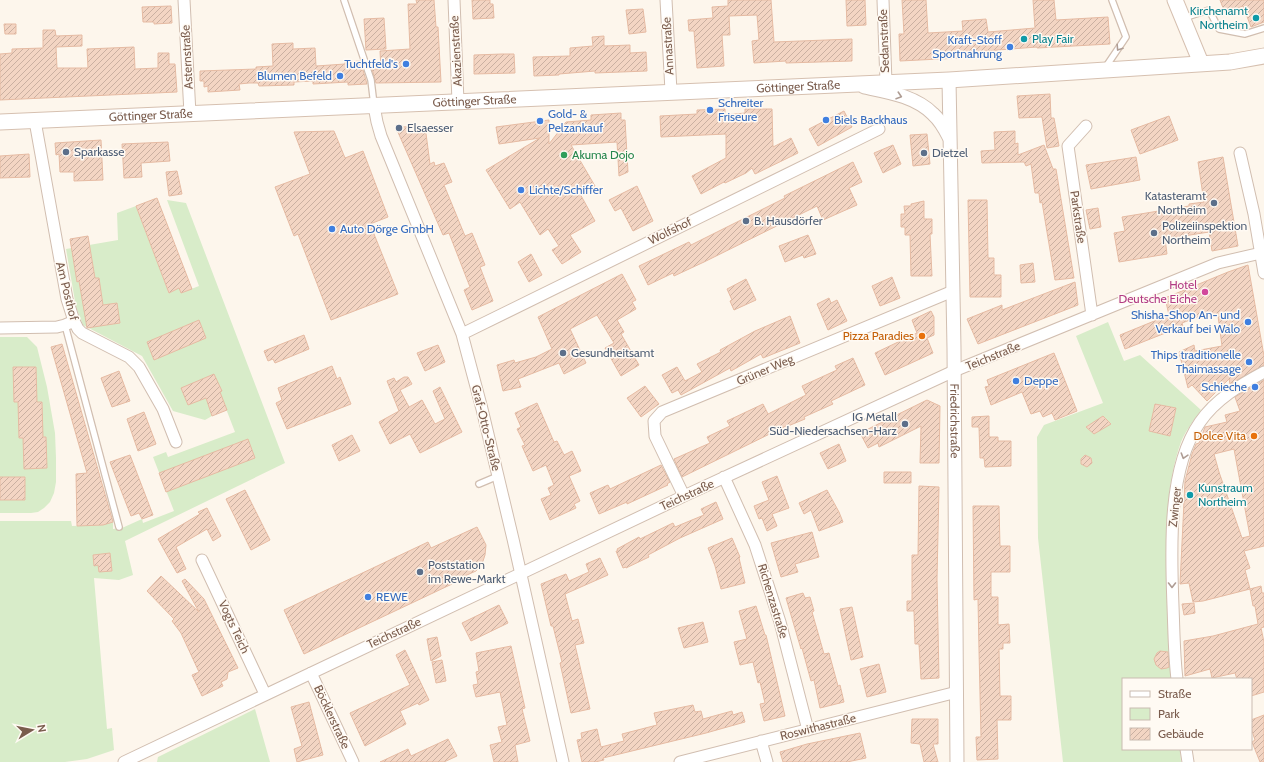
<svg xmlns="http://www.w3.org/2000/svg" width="1264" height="762" font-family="Cabin,sans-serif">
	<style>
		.green { fill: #d8ecc9 }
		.building { fill: url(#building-hatch); stroke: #e6bba3; fill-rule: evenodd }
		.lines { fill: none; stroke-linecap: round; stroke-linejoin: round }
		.service-casing { stroke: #d1beb0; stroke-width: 8 }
		.minor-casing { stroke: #d1beb0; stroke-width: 13 }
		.tertiary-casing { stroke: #d1beb0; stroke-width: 15 }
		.secondary-casing { stroke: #d6c0b0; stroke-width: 17 }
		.service { stroke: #fff; stroke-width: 5.5 }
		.minor { stroke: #fff; stroke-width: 11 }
		.tertiary { stroke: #fff; stroke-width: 13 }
		.secondary { stroke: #fff; stroke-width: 15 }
		.oneway { stroke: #af9d94 }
		.culture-dot { fill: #0f9aa8; stroke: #fffaf3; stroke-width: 1.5 }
		.shop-dot { fill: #3f7fe0; stroke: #fffaf3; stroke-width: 1.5 }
		.service-dot { fill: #5c6f8a; stroke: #fffaf3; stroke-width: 1.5 }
		.leisure-dot { fill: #2e9e5b; stroke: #fffaf3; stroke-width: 1.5 }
		.hotel-dot { fill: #d1479c; stroke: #fffaf3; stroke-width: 1.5 }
		.food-dot { fill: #e8710a; stroke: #fffaf3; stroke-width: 1.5 }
		.labels { text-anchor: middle; stroke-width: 3; stroke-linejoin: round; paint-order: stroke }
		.culture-label { font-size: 12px; fill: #0d838f; stroke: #fffaf3; text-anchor: start }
		.shop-label { font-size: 12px; fill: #366cbe; stroke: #fffaf3; text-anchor: start }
		.street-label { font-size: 12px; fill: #7a5c4d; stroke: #fffaf3 }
		.service-label { font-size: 12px; fill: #4e5e75; stroke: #fffaf3; text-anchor: start }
		.leisure-label { font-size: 12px; fill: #27864d; stroke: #fffaf3; text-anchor: start }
		.hotel-label { font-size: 12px; fill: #b23c85; stroke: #fffaf3; text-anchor: end }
		.food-label { font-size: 12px; fill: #c56008; stroke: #fffaf3; text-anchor: end }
	</style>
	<defs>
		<pattern id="building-hatch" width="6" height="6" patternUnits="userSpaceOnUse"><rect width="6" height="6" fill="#f3d5c3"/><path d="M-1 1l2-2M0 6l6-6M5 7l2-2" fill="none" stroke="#cab0a1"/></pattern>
	</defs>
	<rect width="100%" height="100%" fill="#fdf6ec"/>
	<path class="green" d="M167,200L186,203L285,463L125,541L133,575L119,580L94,578L107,729L112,728L114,750L87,759L65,762H0V521H71L72,526L102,525L113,522V529L122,528L142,519L143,523L174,511L153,457L166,452L168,457L235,432L223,401L209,407L212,416L205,420L173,411L142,356L83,325L76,307L66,249L118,240L117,213L136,206L169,293L179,288L181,293L199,286Z
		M1108,322L1124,361L1140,355L1201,410C1194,420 1186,430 1181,442C1163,492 1165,558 1168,612C1168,634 1169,657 1171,679H1123V749H1180L1181,762H1063L1038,538L1037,437L1044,425L1103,403L1076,336Z
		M0,337H27L37,347L47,387L55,433L56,458V482L54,493L50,502L44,508L38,512L31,513H0Z
		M255,709L270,762H157L158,757Z"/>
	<path class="building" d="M416,0H434L436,27H438L441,82L376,83L372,69H381L380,51L410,49L408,4H417Z
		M472,0H490V4H493L494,18L473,19Z
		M728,0H771L774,42L852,39V61L786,63V61L754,63L752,41L759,40L757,15L729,16L730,35H722L724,66L697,68L694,31H689L688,20L713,18L712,7L728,6Z
		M846,0H865L866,25L847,26Z
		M902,0H926L928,33L963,31L962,21L986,19L988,32L1035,28L1033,0H1054L1056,20L1108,17L1110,44L1037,48V47L959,53V58L900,61L899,34H904Z
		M1220,0H1264V22L1251,27L1243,6L1225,13Z
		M171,6L172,23L154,24V22H143L142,7Z
		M643,9L646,32L629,34L626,10Z
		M384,18L386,49L366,50L364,19Z
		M4,24H16V34H5Z
		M43,30H55L56,36L82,35V46L56,47L57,68H88L87,49L134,47L135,69L158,68V53H169V64H175L177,92L0,100V54L12,53V49L43,48Z
		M604,36V46L630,45V53L646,52L647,71L595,73V71L559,74V75L534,76L533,57L570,56V48L593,46L592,37Z
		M293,43V49L315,48L316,66L345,64V62L360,61V70H363L367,84L348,85V82L313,84V81L294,82V85L259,86L258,83H249L239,84L240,90L208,92V86L204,87V81H200V71L256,69V67L273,66L272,44Z
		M502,54H514L515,73L474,74V55Z
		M1050,94L1051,118H1054L1059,146L1047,148L1042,117L1019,118L1017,96Z
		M725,109V115L745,113V109H772L773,147L791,138L798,153L755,174L752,168L746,173L725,183L724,182L701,194L692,176L726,158V134L661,137L660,116L697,114V110Z
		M844,111L852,127L818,146L809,129Z
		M621,113V120H625L628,172L619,176L617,142L571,145L595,186L579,192L595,221L570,235L581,252L562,264L552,250L559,246L548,229L540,235L520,202L510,209L486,170L540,138L499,144L496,127L549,120V144L566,122L591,120V115Z
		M1169,116L1178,140L1140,154L1131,130Z
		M425,126L430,164L434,162L435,166L444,163L452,182L444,185L465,236L472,233L485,265L480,267L493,301L472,310L464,290L470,287L449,233L443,235L397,130L401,127Z
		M334,131L345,158L363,151L388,217L370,224L398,294L331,320L298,234L294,236L275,187L310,174L294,132Z
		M1015,131V144L1018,143V155L1044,145L1053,169H1056L1074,278L1055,280L1042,202L1040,203L1039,193H1035L1031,164L1026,166L1024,162L982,163L981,151L995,150L994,132Z
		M927,134L930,164L913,166L910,135Z
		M101,140L103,180L74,181V172H60L59,154L56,155L55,143Z
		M168,142L170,161L141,163L142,177L124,178L122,144Z
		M893,145L901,164L883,173L874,153Z
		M29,154L30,177L0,178V156Z
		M1136,157L1140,180L1091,189L1086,165Z
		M1223,157L1238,246L1212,251L1209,232L1165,239L1167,254L1119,262L1114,233L1125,231L1122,217L1189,206V204L1204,202L1198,162Z
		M853,162L862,182L849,188L857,205L823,220L817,206L704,262L674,276L673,273L648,285L639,266L689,242L691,245L785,198L784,196Z
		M177,171L182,194L169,196L166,172Z
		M637,186L653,221L633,231L621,208L615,211L609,200Z
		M157,198L192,289L181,293L179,288L169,293L136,206Z
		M968,200H987L988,258H994V275H1001V297H970Z
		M924,201V219H932V234H930L932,276H911L910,235H905V227H901V214H905L904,206H911V204Z
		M1098,208L1101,227L1090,229L1086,210Z
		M808,235L816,254L804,258L803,255L785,262L779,246Z
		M88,236L95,278H99L103,305L117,303L120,323L87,328L79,281L77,282L70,239Z
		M531,254L542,275L529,282L518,262Z
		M1033,263L1035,282L1021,283L1020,265Z
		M1248,265L1264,356V365L1230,384L1229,379L1207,401L1192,385L1188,388L1179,352L1194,345L1195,351L1222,346L1218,316L1209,317L1208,313L1182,323L1183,326L1125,349L1120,335L1169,315L1165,298L1228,272Z
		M622,274L636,300L632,302L636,309L617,320L624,332L621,334L639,365L621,376L605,348L614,343L597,315L570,329L586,363L564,374L559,363L518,379L521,387L503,391L497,365L514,360L515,363L536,357L552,349L538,317Z
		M892,277L900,298L880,306L872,286Z
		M746,279L756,300L734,310L730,301L732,300L727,289Z
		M1075,282L1078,305L978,344L967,319L1002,305V310Z
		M829,298L831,303L837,300L847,321L828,330L817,304Z
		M931,311L934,317V335L927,338L933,353L885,375L875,353L917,333L912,320Z
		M790,316L800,343L763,358L761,354L731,371L730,368L681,395L678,390L672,393L662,375L677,367L685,381L702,372L697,364L721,352L720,350L755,331Z
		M199,320L206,338L154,360L147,342Z
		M304,335L309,349L275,363L273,359L268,361L264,351Z
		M62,344L113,522L103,525L77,526L76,474L87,473L51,347Z
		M438,345L445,362L425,371L417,353Z
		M1054,353L1077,411L1055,420L1052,413L1043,417L1040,411L1031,414L1022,392L991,405L985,387L989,386L987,380Z
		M853,358L865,385L831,401L833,404L804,417L805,419L788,426V425L682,477L674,459L710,443L707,437L730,426L727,421L763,404L768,414L806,395L802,386L837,370L835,366Z
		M332,366L337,379L340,377L351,404L287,429L276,403L282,400L278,388Z
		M13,367H36L37,402H42L43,437H46L47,468L24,469L23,438H19L18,402H14Z
		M119,371L130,401L112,407L101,378Z
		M214,374L222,391L220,392L227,410L212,416L206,398L188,405L181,388Z
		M404,377H408L412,384L400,390L409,407L422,400L435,424L445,419L433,391L440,387L462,432L420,453L410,434L390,444L379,422L399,411L387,381L394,378L396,382Z
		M1264,380V546L1244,551L1250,568L1245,570L1250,589L1203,601L1193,602L1189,583L1180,584L1185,481L1192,454L1196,444L1199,443L1205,427L1227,422L1225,415L1240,411L1235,397ZM1234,449L1250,536L1242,538L1219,472L1214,454Z
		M645,386L659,404L641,417L627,398Z
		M927,400L940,406L939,463H920L921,426L879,447L878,443L868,448L860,433Z
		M537,403L554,442L557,441L564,455L572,451L581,471L569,476L580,501L574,504L576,508L550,520L541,499L551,495L548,488L554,485L546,465L533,471L522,446L525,445L517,429L521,427L515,413Z
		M1155,404L1176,408L1170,436L1149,431Z
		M144,412L156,444L138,451L127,419Z
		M989,416V437H998V441H1011V466L985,467L984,458H980L979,427H972V417Z
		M1103,416L1111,424L1094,434L1086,427Z
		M352,435L360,451L339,461L332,445Z
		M248,439L255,458L166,492L159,473Z
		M839,444L846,461L828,469L820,453Z
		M130,455L153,515L142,519L139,513L131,516L110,462Z
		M1085,455L1091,458L1092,463L1087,467L1081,464V459Z
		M661,465L670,482L667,484L668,485L627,504V502L599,514L590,493L608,485L610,489Z
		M884,472H911V483H884Z
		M777,476L789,508L772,514L777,526L767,531L762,518L759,519L754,506L769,500L762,482Z
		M0,477H25V500H0Z
		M919,486L939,487L937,579L939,678L921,679L919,644H915L914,611H907V601H912V555H918Z
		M245,490L270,540L251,550L226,499Z
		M827,490L839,512L843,522L819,531L811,510L804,514L799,503Z
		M716,502L723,519L680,538L648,555L649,557L626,568V567L623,568L616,551H618L617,549L639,537L640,539L673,523L675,527L704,515L701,509Z
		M973,506H999L1000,546H1010V572H991V597H998V625L1009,624L1010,643H1003V649H999L1000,696H1011V720H997L998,759L977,760L976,737H981L979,650L978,599L974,600Z
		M207,508L221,536L213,541L207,529L176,547L186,569L177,573L158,539L200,514L198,512Z
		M477,527L486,545L485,555L482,564L476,571L451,582L452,584L304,654L284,610L428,542L431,548Z
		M812,532L819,557L795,564L798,572L781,577L771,543Z
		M732,538L740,557L739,558L745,583L721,589L715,566L708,548Z
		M110,553L112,571L99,572L98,565L94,566L93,555Z
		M600,558L608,575L565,594L572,621L578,619L584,643L575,645L590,709L571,713L560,663L562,662L553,626H551L541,584L566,574L569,581L589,572L586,564Z
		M161,576L199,612L182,581L185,579L204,599L238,668L228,672L227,679L221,682L223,686L202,696L192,675L199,672L181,633L172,621L174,619L147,591Z
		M1261,586L1262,593H1264V627L1261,628L1264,642V692L1251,696V679H1237L1235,673L1212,678L1210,669L1185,676L1184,641L1213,636L1258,624L1255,606H1253L1250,589Z
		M803,593L805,598L810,597L814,611L812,612L824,654L829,653L838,686L840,685L844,702L820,708L814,680L811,681L802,648L801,649L786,598Z
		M1194,603L1195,613L1184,615L1182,604Z
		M499,605L508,623L471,641L462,623Z
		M756,606L765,635H766L785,716L764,721L760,704L765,703L760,682L758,683L753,662L740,665L734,642L747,639L739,611Z
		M852,607L863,657L851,660L840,609Z
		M703,622L708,642L684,648L678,628Z
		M437,637L441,656L431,661L427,639Z
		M511,646L525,708L522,709L530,741L515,745L518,762H494L490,745L502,742L498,727L507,725L500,692L476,697L473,685L478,684L476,672L479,671L476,653Z
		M405,650L429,700L419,705L418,703L400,711L406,724L365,746L350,713L410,685L396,655Z
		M1160,651L1168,652L1169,667L1167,668L1161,669L1156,665L1154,659L1157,653Z
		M442,660L446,681L436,683L432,662Z
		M879,664L886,692L867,697L860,669Z
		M309,702L323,755L297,762L294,749L302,746L291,707Z
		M693,705L695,712L701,711L703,719L732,711L733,715L742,712L745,722L706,733L603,758L604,760L595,762H582L577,740L582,739L581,733L597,729L601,747L624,741L622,734L657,725L654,713Z
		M1264,715V762H1260L1252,742L1255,740L1251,728V720Z
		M912,719H938V744H933L938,762H924L920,744L911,743Z
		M860,733L866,758L847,762H783L780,752L807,744Z
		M448,739L457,756L444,762H380L408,749L411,756Z"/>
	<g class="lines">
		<defs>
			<path id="service" d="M344,0L371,80L374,105
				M1183,18L1209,10L1219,29L1245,34L1264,28
				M1105,68L1126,37L1112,0
				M65,325L119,527
				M479,484L498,476"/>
			<path id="minor" d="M184,0L190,114
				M454,0L458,102
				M666,0L671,91
				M883,0L886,82
				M374,106L377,122L381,136L462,334L482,409L513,539L563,762
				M35,121L67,299L74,321L78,329L82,333L129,357L139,367L163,409L176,442
				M1086,126L1068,146L1092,315
				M1240,153L1254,214L1264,273
				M0,328L57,327L65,325L74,321
				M462,334L879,129
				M724,477L755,545L780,622L808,730
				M684,496L655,436L654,421L662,412L953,291
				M202,560L265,694
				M311,673L353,762
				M1177,679C1174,655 1174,630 1173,606C1171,551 1167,469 1200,422C1216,399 1240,385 1264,372
				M761,741L767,762
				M1186,749L1188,762
				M124,762L684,496L954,371L1218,263L1261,253
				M680,762L957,692"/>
			<g id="tertiary">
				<path id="s1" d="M949,80L954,348L957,762"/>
				<path d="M864,87C888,92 915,96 933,114C940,120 945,129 949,137"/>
			</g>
			<g id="secondary">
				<path d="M1175,0L1201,63"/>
				<path id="s2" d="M0,122L949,80L1230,62L1264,56"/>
			</g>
		</defs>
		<use href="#service" class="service-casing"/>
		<use href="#minor" class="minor-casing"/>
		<use href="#tertiary" class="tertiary-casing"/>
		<use href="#secondary" class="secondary-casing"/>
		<use href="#service" class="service"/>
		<use href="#minor" class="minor"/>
		<use href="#tertiary" class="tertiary"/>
		<use href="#secondary" class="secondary"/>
	</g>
	<defs><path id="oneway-chevron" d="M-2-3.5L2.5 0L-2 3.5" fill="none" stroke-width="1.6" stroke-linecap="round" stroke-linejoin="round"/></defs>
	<g class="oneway">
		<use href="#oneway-chevron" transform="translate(1119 48) rotate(123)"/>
		<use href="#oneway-chevron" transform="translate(899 96) rotate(18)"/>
		<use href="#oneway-chevron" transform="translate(1184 456) rotate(107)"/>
		<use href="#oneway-chevron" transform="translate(1172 585) rotate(90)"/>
	</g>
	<g class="culture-dot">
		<circle cx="1256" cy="18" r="4"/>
		<circle cx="1024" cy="39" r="4"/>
		<circle cx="1190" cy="495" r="4"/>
	</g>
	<g class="shop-dot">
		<circle cx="1010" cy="47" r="4"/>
		<circle cx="406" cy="64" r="4"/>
		<circle cx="340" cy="76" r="4"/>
		<circle cx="710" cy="110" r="4"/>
		<circle cx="826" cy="120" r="4"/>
		<circle cx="540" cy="121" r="4"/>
		<circle cx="521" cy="190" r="4"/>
		<circle cx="332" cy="229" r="4"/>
		<circle cx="1248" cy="322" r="4"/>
		<circle cx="1249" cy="362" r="4"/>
		<circle cx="1016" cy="381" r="4"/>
		<circle cx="1255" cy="387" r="4"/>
		<circle cx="368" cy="597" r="4"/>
	</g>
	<g class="service-dot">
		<circle cx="399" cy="128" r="4"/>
		<circle cx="66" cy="152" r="4"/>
		<circle cx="924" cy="153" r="4"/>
		<circle cx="1214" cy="203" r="4"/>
		<circle cx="746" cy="221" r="4"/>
		<circle cx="1154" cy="233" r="4"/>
		<circle cx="563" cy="353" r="4"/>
		<circle cx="905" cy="424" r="4"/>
		<circle cx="420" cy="572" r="4"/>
	</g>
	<circle class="leisure-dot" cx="564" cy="155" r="4"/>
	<circle class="hotel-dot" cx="1205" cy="292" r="4"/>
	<g class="food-dot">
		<circle cx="922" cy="336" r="4"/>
		<circle cx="1254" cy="436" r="4"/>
	</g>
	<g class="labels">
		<g class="culture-label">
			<text x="1248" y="15" text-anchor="end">Kirchenamt<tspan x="1248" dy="14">Northeim</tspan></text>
			<text x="1032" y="43">Play Fair</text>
			<text x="1198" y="492">Kunstraum<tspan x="1198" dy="14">Northeim</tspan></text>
		</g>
		<g class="shop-label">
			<text x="1002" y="44" text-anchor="end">Kraft-Stoff<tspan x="1002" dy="14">Sportnahrung</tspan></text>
			<text x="398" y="68" text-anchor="end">Tuchtfeld's</text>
			<text x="332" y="80" text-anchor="end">Blumen Befeld</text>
			<text x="718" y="107">Schreiter<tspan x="718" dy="14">Friseure</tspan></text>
			<text x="548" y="118">Gold- &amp;<tspan x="548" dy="14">Pelzankauf</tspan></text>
			<text x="834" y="124">Biels Backhaus</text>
			<text x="529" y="194">Lichte/Schiffer</text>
			<text x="340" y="233">Auto Dörge GmbH</text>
			<text x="1240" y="319" text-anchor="end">Shisha-Shop An- und<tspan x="1240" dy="14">Verkauf bei Walo</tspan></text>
			<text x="1241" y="359" text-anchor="end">Thips traditionelle<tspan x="1241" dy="14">Thaimassage</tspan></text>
			<text x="1024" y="385">Deppe</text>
			<text x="1247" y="391" text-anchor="end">Schieche</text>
			<text x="376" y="601">REWE</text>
		</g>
		<g class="street-label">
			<text transform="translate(884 41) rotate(-92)" y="4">Sedanstraße</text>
			<text transform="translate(668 46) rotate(-93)" y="4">Annastraße</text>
			<text transform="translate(456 51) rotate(-93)" y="4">Akazienstraße</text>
			<text transform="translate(187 57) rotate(-93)" y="4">Asternstraße</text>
			<text dy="4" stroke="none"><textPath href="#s2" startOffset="799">Göttinger Straße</textPath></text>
			<text dy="4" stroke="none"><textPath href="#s2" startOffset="475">Göttinger Straße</textPath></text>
			<text dy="4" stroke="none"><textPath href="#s2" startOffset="151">Göttinger Straße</textPath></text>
			<text transform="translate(1078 217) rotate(82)" y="4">Parkstraße</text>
			<text transform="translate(670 231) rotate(-26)" y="4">Wolfshof</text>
			<text transform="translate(67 291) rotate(76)" y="4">Am Posthof</text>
			<text transform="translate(993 356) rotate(-22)" y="4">Teichstraße</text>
			<text transform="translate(765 370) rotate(-23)" y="4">Grüner Weg</text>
			<text dy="4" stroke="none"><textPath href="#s1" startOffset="341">Friedrichstraße</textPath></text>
			<text transform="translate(486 428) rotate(76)" y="4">Graf-Otto-Straße</text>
			<text transform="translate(687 495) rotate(-25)" y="4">Teichstraße</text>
			<text transform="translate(1175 507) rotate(-84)" y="4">Zwinger</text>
			<text transform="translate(773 601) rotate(73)" y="4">Richenzastraße</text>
			<text transform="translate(234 627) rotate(65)" y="4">Vogts Teich</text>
			<text transform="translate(394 633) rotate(-25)" y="4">Teichstraße</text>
			<text transform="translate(332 717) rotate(65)" y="4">Böcklerstraße</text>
			<text transform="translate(818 727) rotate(-14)" y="4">Roswithastraße</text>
		</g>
		<g class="service-label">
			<text x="407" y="132">Elsaesser</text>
			<text x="74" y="156">Sparkasse</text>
			<text x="932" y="157">Dietzel</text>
			<text x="1206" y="200" text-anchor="end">Katasteramt<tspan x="1206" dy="14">Northeim</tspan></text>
			<text x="754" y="225">B. Hausdörfer</text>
			<text x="1162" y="230">Polizeiinspektion<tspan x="1162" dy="14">Northeim</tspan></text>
			<text x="571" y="357">Gesundheitsamt</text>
			<text x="897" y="421" text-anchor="end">IG Metall<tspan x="897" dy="14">Süd-Niedersachsen-Harz</tspan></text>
			<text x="428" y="569">Poststation<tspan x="428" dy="14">im Rewe-Markt</tspan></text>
		</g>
		<g class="leisure-label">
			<text x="572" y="159">Akuma Dojo</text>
		</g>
		<g class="hotel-label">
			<text x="1197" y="289">Hotel<tspan x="1197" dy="14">Deutsche Eiche</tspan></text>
		</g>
		<g class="food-label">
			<text x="914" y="340">Pizza Paradies</text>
			<text x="1246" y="440">Dolce Vita</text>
		</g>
	</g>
	<rect x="1122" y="678" width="130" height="72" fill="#fffaf3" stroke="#cabbb1"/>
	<rect x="1130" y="691" width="20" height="6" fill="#ffffff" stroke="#cabbb1"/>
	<text x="1158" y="698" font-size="12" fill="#7a5c4d">Straße</text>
	<rect x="1130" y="708" width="20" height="12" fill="#d8ecc9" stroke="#cabbb1"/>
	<text x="1158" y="718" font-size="12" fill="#7a5c4d">Park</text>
	<rect x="1130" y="728" width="20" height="12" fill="url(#building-hatch)" stroke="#cabbb1"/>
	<text x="1158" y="738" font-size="12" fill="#7a5c4d">Gebäude</text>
	<g transform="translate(32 730) rotate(80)" stroke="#fffaf3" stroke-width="3" paint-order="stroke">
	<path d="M0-3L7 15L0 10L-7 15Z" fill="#7a5c4d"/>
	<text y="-6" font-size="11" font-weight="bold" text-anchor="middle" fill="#7a5c4d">N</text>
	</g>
</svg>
